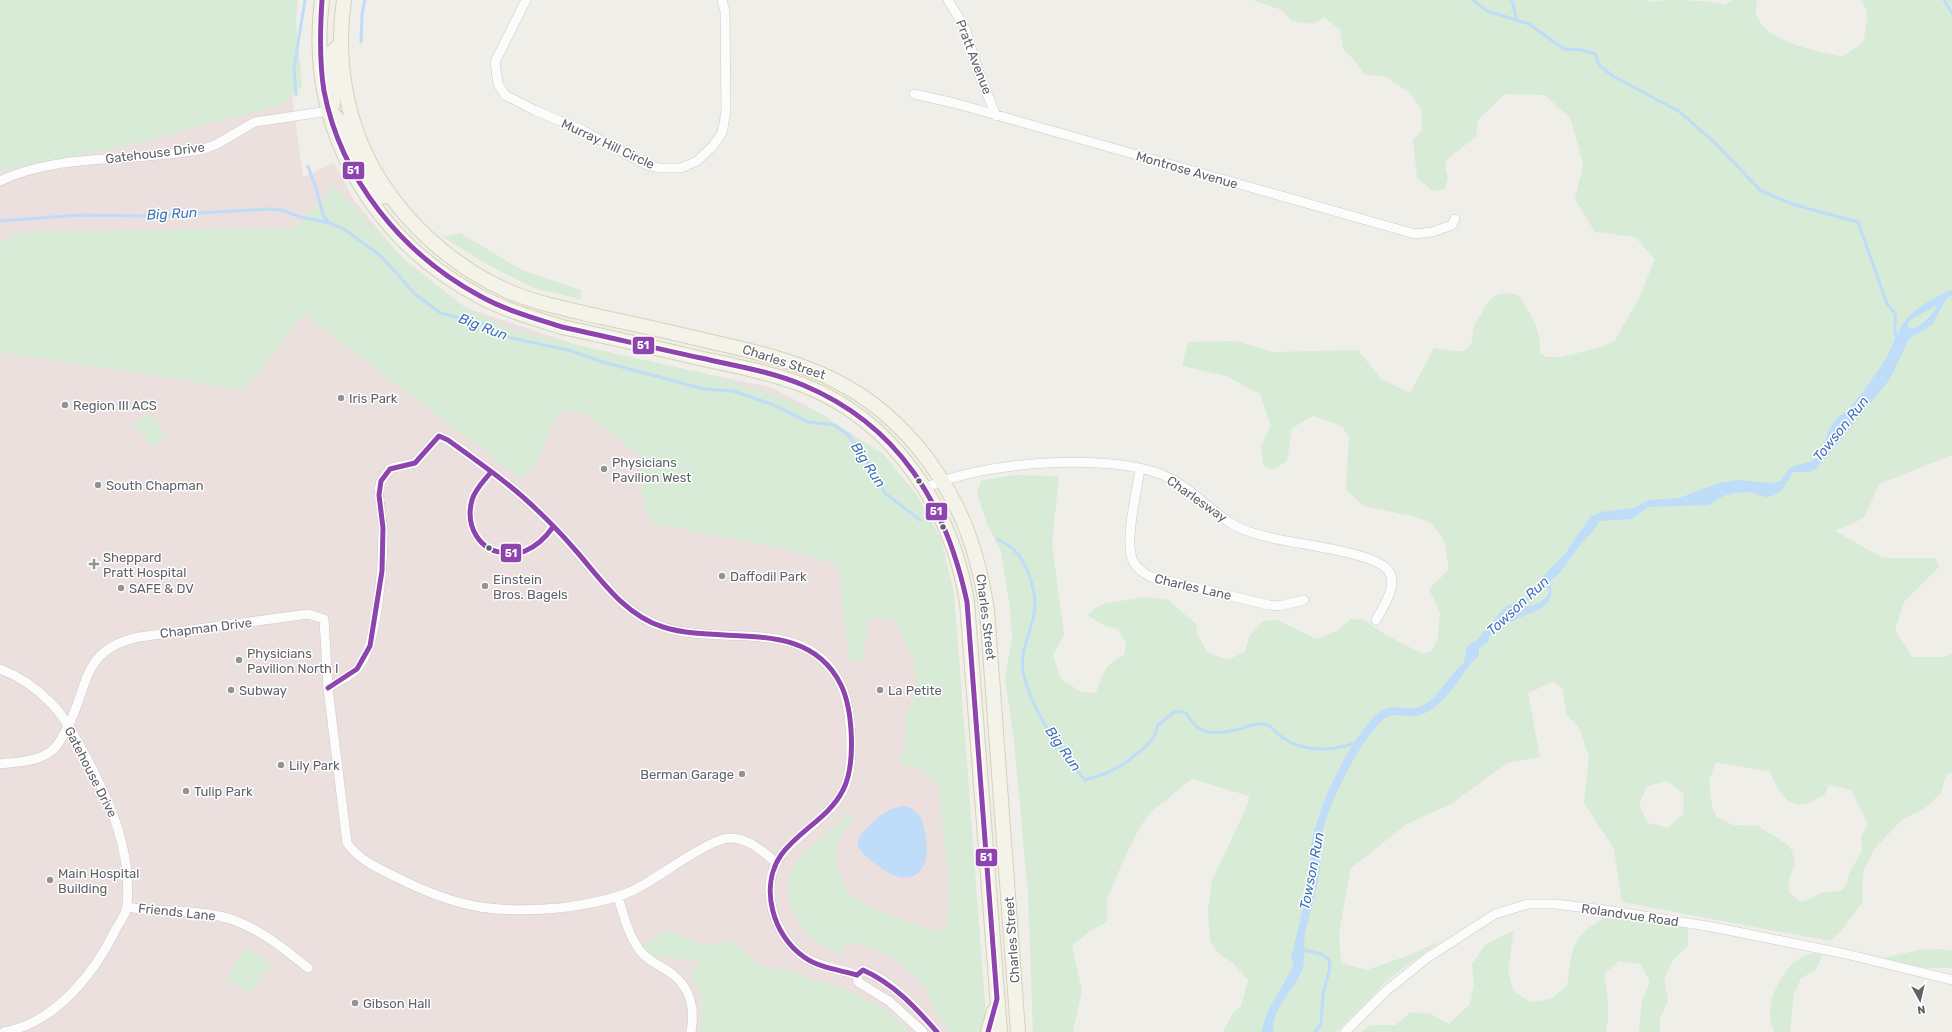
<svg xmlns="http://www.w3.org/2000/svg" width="1952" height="1032" viewBox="0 0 1952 1032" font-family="Rubik,sans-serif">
	<rect width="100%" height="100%" fill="#efeee9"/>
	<path fill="#ebe0dd" d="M292,96L303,177L334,163L354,200L399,255L466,308L589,349L773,388L821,414L884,455L916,494L941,539L954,594L987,1032H0V157L244,100Z"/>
	<path fill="#d7ebd6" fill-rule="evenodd" d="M0,0H298L296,21L302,86L284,104L106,151L0,171Z
		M1252,0H1644C1653,3 1656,1 1665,0C1684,0 1707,0 1725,5L1732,0H1757C1757,3 1755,9 1756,12C1762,43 1816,50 1842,57L1863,42C1866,28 1872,11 1860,0H1952V455L1879,484L1864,518L1835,531L1883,558H1936L1939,567L1904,602L1895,630L1912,657H1946L1952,653V772L1946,775L1941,793L1925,808L1902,820L1875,848L1863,872L1862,903L1842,930L1830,941L1622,902L1614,849L1584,803L1589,757L1580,729L1566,714L1563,689L1553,682L1528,693L1540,757L1507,763L1451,804L1407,824L1351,868L1339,932L1341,963L1367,970L1413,954L1442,940L1387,980L1371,998L1336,1032H1223L1233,1013L1241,1006L1248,980L1233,963L1219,954L1210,941L1208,910L1212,881L1248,804L1249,796L1192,779L1153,810L1141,825L1123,861L1107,899V922L1091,930L1072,946L1082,990L1073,1032H1033L1028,895L1014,740L1005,678L1012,640L1010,608L1001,552L987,523L977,494L981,481L1013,475L1059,476L1052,543L1064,635L1053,655L1061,679L1081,692L1096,693C1103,673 1105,664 1124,655L1126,643L1118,629L1105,626L1087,615L1102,604L1145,597L1168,600L1196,624L1197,633L1207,652L1227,660L1245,652L1249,637L1263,621L1277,620L1317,639L1336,631L1351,619L1364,620L1386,635L1423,654L1432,651L1438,638L1440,613L1429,589L1449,570L1444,540L1430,522L1412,516L1364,506L1346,490L1349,437L1342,426L1313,416L1292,428L1287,461L1271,470L1263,465L1261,446L1271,426L1260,394L1226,376L1182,366L1188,342L1235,341L1273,352L1358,350L1381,379L1410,393L1434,348C1444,349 1458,354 1467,349C1474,344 1472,333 1474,326C1475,323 1477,321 1479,318C1490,298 1493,290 1518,295C1530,311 1542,333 1540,353L1546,357H1562L1604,346L1615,340L1639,298L1655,259L1635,237L1595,232L1575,199L1583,165L1578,145L1570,118L1545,95L1505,94L1478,120L1476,137L1447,159L1445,167L1448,177L1445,189L1433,191L1417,178L1413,139L1422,131L1421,109L1410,93L1384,76L1365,75L1355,61L1343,49L1340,30L1324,17L1312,24L1292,21L1282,10ZM1716,762L1770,772C1776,786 1785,808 1805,804C1811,803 1819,797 1825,794L1829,785L1851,790L1868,824L1861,837L1862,852L1850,871L1846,886L1841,891L1820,893L1808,900L1801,902L1789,892V878L1795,864L1792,851L1788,845L1758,826L1733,825L1717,817L1712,807L1709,780ZM1667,781L1684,794L1683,814L1668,828L1648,823L1639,805L1647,786Z
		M334,187L411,266L466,308L515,331L702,373L778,396L821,414L884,455L916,494L941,539L954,594L985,1005L983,1026L980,1032H951L942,1021L932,1004L926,987L897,960L872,948L844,941L841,956C833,951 824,947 817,942C789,921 776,883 801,855C808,847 819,841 827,834C835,827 842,819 849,812L853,818L839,840L834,863L848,893L877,911L936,931L947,926L948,876L939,787L920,768L898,764L905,744L907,714L916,693L915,663L904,643L899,627L893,620L869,618L863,659L850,663L838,565L782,548L650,523L642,492L640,456L586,414L562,411L549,431L534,469L521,479L304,314L245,390L0,352V243L21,232L295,228Z
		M460,233L522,270L581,290L580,299L534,288L492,267L443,237Z
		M148,413L168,436L153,448L133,425Z
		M1604,918L1646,919L1688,928V946L1673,960L1664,979L1668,1000L1660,1019V1032H1639L1642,1001L1650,981L1640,964L1619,961L1604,974C1608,995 1610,1012 1606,1032H1361L1371,1025H1396L1411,1012L1431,1014L1449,1024L1470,1004L1474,984L1472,964L1485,945L1514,930L1508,970L1513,991L1531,1002L1551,999L1567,986C1573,949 1569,938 1604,918Z
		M668,930L704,946L731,940L760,965L791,972L848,990L882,1007L911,1032H700L702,1000L689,972L703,962L649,955L641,945Z
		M245,947L271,961L268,966L272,968L270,972L265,970L251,994L226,980Z
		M1940,949L1952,951V968H1919L1879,959L1919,950Z
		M1823,954L1816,970L1801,978L1794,994L1790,1032H1774C1772,1026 1770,1019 1770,1013C1770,993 1785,965 1804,956C1809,953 1818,954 1823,954Z"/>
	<path fill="#bfdcf8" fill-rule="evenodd" d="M1952,290V295L1946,299L1933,324L1909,339L1890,379L1818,467L1810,472H1793L1783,489L1773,496L1766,497L1750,492L1734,493L1723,496L1709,505L1648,507L1632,519L1599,521L1595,529L1579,546L1563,569L1550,582C1558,611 1528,612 1510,622C1506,624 1504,628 1500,630C1497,631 1495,630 1492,632L1487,643L1479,648V656L1471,663C1456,682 1442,711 1416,716C1405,718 1393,711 1384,719C1359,740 1324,812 1320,844C1319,854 1321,865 1319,875C1316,895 1309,914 1305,934C1303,945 1306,959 1302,970C1294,991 1271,1008 1273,1032H1261L1268,1011L1294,965L1291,958C1298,930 1304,903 1311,875C1313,864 1310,852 1312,841C1319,804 1350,738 1378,713C1391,701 1405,712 1419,707C1439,700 1447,676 1464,663L1467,646L1477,640L1506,606L1522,602L1537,586L1547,572L1565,554L1590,517L1601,512L1634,508L1649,500L1679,498L1719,483L1736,480L1770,483L1778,482L1782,480L1789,469L1793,466L1810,462L1818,457C1823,447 1829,426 1837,418C1840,415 1845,413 1849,409C1862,393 1874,377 1885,360C1895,344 1896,329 1910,315C1919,306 1941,294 1952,290ZM1935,306L1937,307C1931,317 1920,328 1909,329L1908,323C1915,315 1927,312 1935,306ZM1546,588L1549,589C1549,599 1537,606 1527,606V602Z
		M903,806C909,807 914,809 918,814C923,819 924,828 925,834C930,852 926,882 900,877C890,875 877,866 869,859C852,845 856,839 870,825C880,815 887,809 903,806Z"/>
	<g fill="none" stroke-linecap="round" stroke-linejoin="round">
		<path stroke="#bfdcf8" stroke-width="3" d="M1473,0L1487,11L1529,24L1564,49L1582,50L1595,54L1599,65L1613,76L1680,112L1715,143L1761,191L1795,205L1858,222L1887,304C1903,319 1890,322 1897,339
			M1510,0L1513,3L1516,20
			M1944,0L1952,13
			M361,42L362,14L365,0
			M296,95L294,68L305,0
			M308,166L317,191L323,215L329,223
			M0,221L80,215L144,216L270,209L282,210L297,216L329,223L344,229L381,256L416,295L441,313L483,324L493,332L511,338L568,350L603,362L704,389L733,391L774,405L808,422L834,425L847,434L861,451L886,494L920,520
			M997,539C1012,546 1020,554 1027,570C1033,584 1037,599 1034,614C1030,636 1018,654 1024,676C1032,712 1062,752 1085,780L1107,773L1124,764L1145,747L1154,737L1158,725L1175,711L1186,713C1190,719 1194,726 1200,729C1211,736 1232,731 1243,728C1249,726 1257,723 1264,724C1272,725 1276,733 1283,738C1306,753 1331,751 1356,743
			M1305,900L1312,861
			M1300,949L1322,954L1329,960L1330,968L1323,994L1321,1024L1315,1032"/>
		<path stroke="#cbcbc9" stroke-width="9" stroke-dasharray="9 4.5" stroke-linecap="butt" d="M379,489L383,528"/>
		<defs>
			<path id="street" d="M526,0L495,62L498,84L505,95L534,110L582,130L647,165L659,168H681L697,161L713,146L722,133L726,112L725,11L722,0
				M948,0L965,28L980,76L996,116
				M914,94L954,103L1415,234L1432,232L1452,225L1455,219
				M0,181C60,152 140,162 204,149L217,144L255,122L329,111
				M1140,469C1137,491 1124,542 1133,561C1137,569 1143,573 1151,577L1269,605L1279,606L1304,600
				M925,488C980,462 1111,451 1167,477C1189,487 1206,506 1226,520C1237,528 1251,533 1264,536C1291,544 1373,551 1388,570C1399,585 1383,607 1376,620
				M379,489L381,481L390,469L395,467L415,463L439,436L448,440C478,462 509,483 536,509C550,523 564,537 577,552C603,582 624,614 663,627C720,647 809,614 841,685C852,709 855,765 844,789C830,817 801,831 782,854C757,885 774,936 804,957C819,967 840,969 857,975
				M0,669C18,676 37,689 50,702C65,717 75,737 85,755C110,802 132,850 127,905C127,913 120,922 116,929C94,974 55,1023 4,1032
				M328,688C337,682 351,676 358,668C379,643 383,560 383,528
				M0,764C17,762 35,762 50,752C57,748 61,739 65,732C90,689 78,650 139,637L308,614L324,619L328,688L347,843C359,860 377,868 396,877C455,907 493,914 559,908C584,905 609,901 632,891C656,880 709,838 730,838C749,838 763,852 777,863
				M618,897C624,916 629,938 642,953C650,962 663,967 672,974C691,988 695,1010 691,1032
				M127,907C158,913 189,909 219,916C253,923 282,947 308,968
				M857,975L863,970C895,983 915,1007 937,1032
				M857,975L858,982L889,1001L923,1032
				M1345,1032L1386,991L1427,958L1495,914L1528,904H1555L1612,911L1713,927L1846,954L1952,980"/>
			<path id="primary" d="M322,0C306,125 369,237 479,296C505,310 533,318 562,327C609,337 656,348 703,359C737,366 771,373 803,385C893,420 952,508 967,602L1000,1032
				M344,0C335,58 346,122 375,172C406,225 455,268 510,292C539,304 571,310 601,317C638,325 675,333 712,342C803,362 870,382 928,460C963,508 978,552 987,610L1018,1032
				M333,104L332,52L339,46
				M331,113C355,129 356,183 383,197
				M988,1032L994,1011"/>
		</defs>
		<use href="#street" stroke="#cbcbca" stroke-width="10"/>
		<use href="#primary" stroke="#d7d1b7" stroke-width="16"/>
		<use href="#street" stroke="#fdfcfc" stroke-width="9"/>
		<use href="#primary" stroke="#f4f3e9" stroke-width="14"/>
		<defs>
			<path id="bus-1" d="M322,0C320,30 319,60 324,91C341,179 402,254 480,296C505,310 534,318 562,327C608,337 654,348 701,358C735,366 770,371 803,385C899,425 946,504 967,602L997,999L988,1032
				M491,472C484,481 475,489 472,500C465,526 479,552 507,553C514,553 519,554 525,551C537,546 546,537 553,527
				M328,688L357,669L370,646L382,571L383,528L379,495L381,481L390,469L415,463L439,436L448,440C478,462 509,483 536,509C550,522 564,537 577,552C602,581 625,615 663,627C723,646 807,616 841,685C853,710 856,765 843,790C829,818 799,830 781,855C759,887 773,936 804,957C819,968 840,970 857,975
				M857,975L863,970C894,984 915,1007 937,1032"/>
		</defs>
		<use href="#bus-1" stroke="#fff" stroke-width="8"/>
		<use href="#bus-1" stroke="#8e44ad" stroke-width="5"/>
	</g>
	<g fill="#919395" stroke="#fff" stroke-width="1.5">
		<circle cx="341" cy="398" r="4"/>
		<circle cx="65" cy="405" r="4"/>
		<circle cx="604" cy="469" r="4"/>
		<circle cx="98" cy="485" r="4"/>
		<path d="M92 558h4v4h4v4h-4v4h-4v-4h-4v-4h4z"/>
		<circle cx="722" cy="576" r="4"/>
		<circle cx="485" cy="586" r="4"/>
		<circle cx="121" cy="588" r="4"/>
		<circle cx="239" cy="660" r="4"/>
		<circle cx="231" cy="690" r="4"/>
		<circle cx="880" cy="690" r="4"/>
		<circle cx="281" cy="765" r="4"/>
		<circle cx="742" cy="774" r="4"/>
		<circle cx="186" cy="791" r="4"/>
		<circle cx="50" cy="880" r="4"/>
		<circle cx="355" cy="1003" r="4"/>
	</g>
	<g fill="#5f6268" stroke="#fff" stroke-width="1.5">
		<circle cx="919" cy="481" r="3.5"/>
		<circle cx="943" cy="527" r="3.5"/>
		<circle cx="489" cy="548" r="3.5"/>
	</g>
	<g text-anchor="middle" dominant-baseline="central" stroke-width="3" stroke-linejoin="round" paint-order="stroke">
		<g font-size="13" fill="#5f6268" stroke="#fff">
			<text transform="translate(974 57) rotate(69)">Pratt Avenue</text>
			<text transform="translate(608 144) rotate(25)">Murray Hill Circle</text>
			<text transform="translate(155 153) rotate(-7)">Gatehouse Drive</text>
			<text transform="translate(1187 170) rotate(16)">Montrose Avenue</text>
			<text transform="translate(784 362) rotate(18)">Charles Street</text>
			<text transform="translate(1197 499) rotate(35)">Charlesway</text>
			<text transform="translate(1193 587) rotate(13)">Charles Lane</text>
			<text transform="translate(986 617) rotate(83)">Charles Street</text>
			<text transform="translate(206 628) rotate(-7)">Chapman Drive</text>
			<text transform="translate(91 772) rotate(63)">Gatehouse Drive</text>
			<text transform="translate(177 912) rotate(6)">Friends Lane</text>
			<text transform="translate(1630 915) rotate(8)">Rolandvue Road</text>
			<text transform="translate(1012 940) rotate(-94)">Charles Street</text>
		</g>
		<g font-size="13" fill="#5f6268" stroke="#fff" text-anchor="start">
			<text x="349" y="398">Iris Park</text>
			<text x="73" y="405">Region III ACS</text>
			<text x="612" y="462">Physicians<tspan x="612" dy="15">Pavilion West</tspan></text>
			<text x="106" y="485">South Chapman</text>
			<text x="103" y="557">Sheppard<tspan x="103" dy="15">Pratt Hospital</tspan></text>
			<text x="730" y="576">Daffodil Park</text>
			<text x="493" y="579">Einstein<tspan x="493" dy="15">Bros. Bagels</tspan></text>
			<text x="129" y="588">SAFE &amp; DV</text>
			<text x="247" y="653">Physicians<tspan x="247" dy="15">Pavilion North I</tspan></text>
			<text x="239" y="690">Subway</text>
			<text x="888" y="690">La Petite</text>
			<text x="289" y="765">Lily Park</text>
			<text x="734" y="774" text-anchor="end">Berman Garage</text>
			<text x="194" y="791">Tulip Park</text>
			<text x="58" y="873">Main Hospital<tspan x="58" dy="15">Building</tspan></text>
			<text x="363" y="1003">Gibson Hall</text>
		</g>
		<g font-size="14" font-style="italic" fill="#4072b7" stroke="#fff">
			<text transform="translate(172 214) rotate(-3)">Big Run</text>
			<text transform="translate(483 327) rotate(21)">Big Run</text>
			<text transform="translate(1841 429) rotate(-51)">Towson Run</text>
			<text transform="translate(868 465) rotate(57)">Big Run</text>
			<text transform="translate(1518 606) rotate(-43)">Towson Run</text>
			<text transform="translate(1063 749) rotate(55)">Big Run</text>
			<text transform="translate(1312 871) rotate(-79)">Towson Run</text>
		</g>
	</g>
	<g stroke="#fff" stroke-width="1.5">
		<rect x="342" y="161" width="23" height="19" rx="4" fill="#8e44ad"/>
		<rect x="632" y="336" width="23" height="19" rx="4" fill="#8e44ad"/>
		<rect x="925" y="502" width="23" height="19" rx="4" fill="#8e44ad"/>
		<rect x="500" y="543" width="22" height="20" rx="4" fill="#8e44ad"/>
		<rect x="975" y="848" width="23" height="19" rx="4" fill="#8e44ad"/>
	</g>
	<g font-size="11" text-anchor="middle" font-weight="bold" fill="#fff">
		<text x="353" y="174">51</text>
		<text x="643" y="349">51</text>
		<text x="936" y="515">51</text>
		<text x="511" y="557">51</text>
		<text x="986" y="861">51</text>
	</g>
	<g transform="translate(1920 1000) rotate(172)" stroke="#ffffff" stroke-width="3" paint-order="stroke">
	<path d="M0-3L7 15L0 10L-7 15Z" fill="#5f6268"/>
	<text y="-6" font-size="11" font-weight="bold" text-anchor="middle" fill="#5f6268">N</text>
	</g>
</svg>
